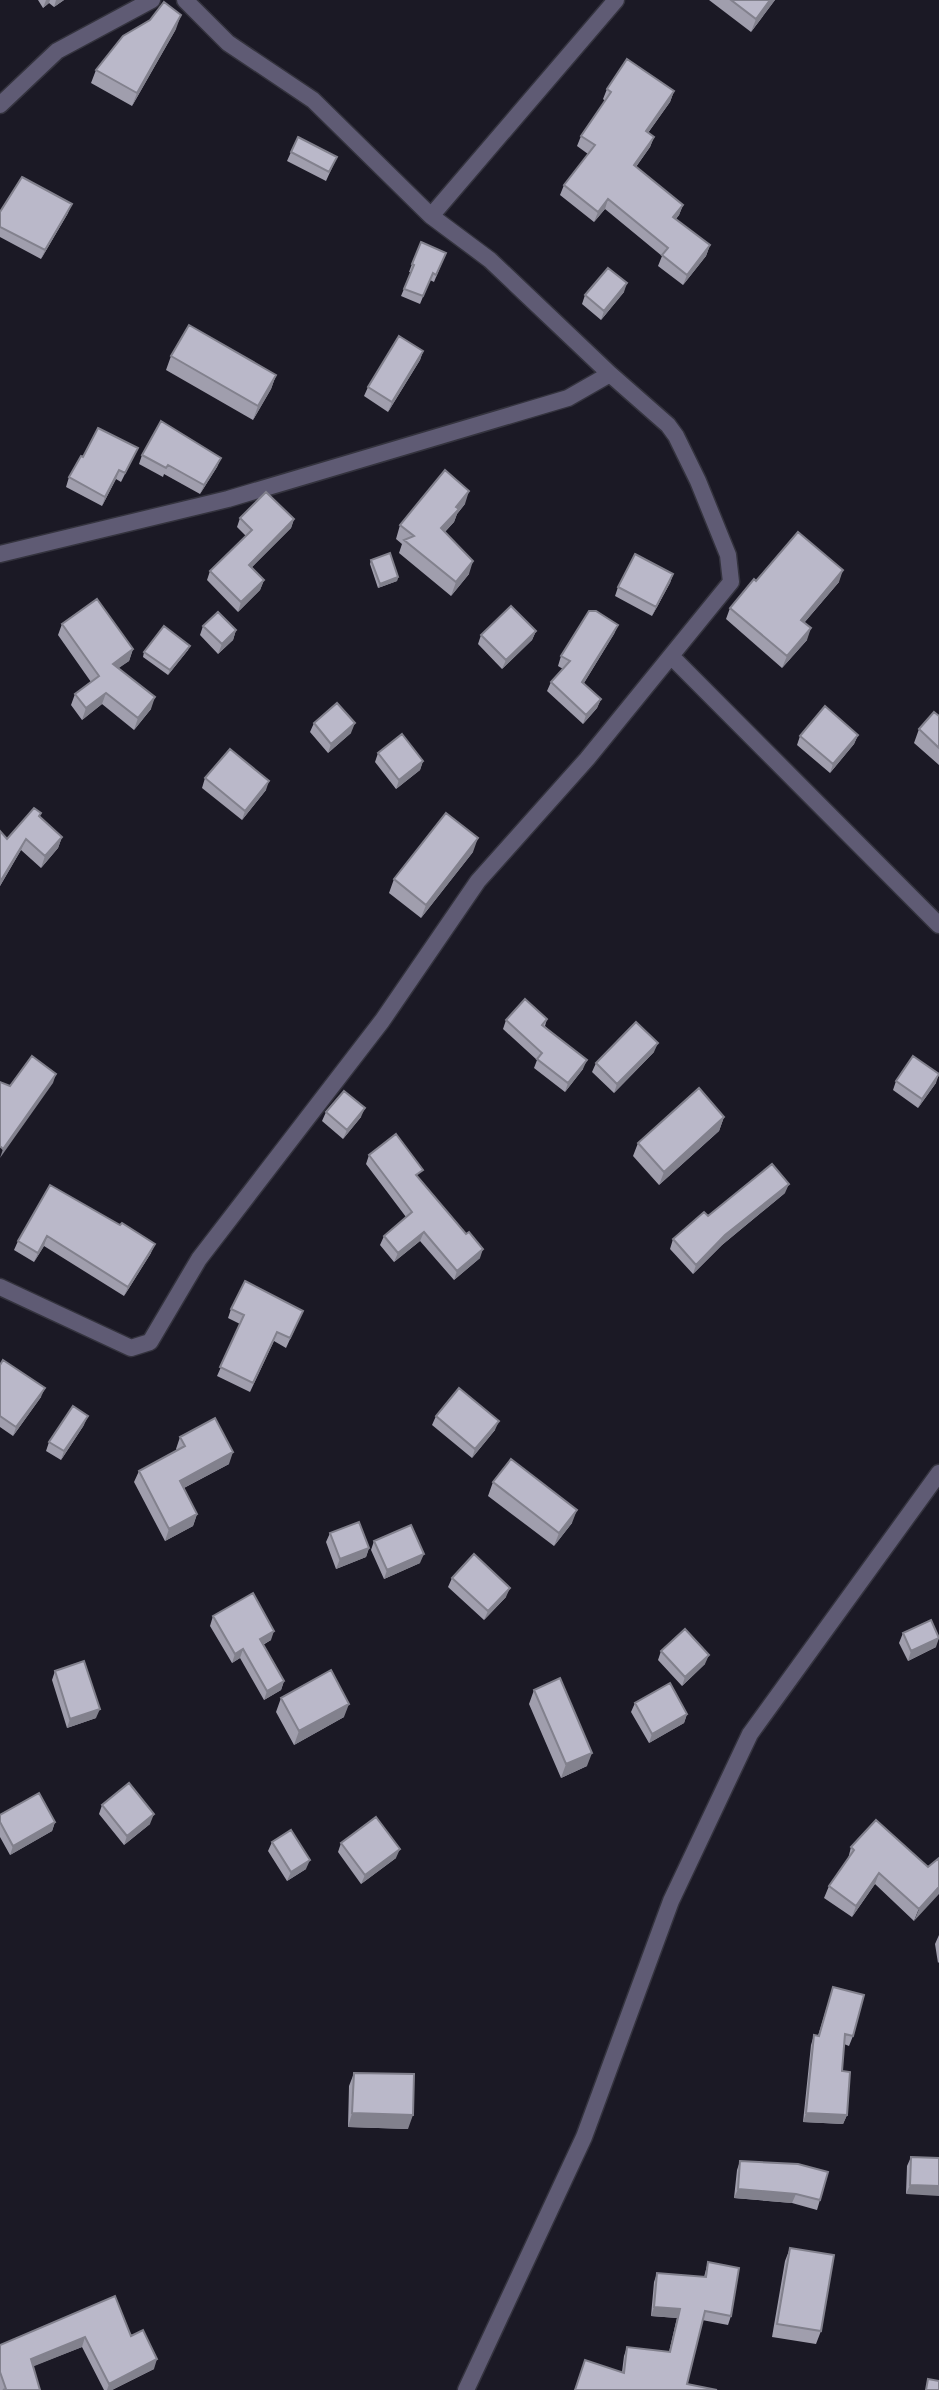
<svg xmlns="http://www.w3.org/2000/svg" width="939" height="2390" viewBox="0 0 939 2390" font-family="'Exo 2',sans-serif">
	<rect width="100%" height="100%" fill="#1b1925"/>
	<g fill="none" stroke-linecap="round" stroke-linejoin="round">
		<defs>
			<path id="street" d="M185,0L228,43L313,100L431,216L490,260L610,374
				M0,105L57,51L152,0
				M431,216L616,0
				M0,554L228,499L568,398L610,374L668,425L676,436L698,481L728,555L731,582L587,759L478,881L382,1021L199,1259L150,1342L131,1348L0,1287
				M671,656L939,925
				M466,2390L584,2137L671,1901L750,1734L939,1473"/>
		</defs>
		<use href="#street" stroke="#34333e" stroke-width="19"/>
		<use href="#street" stroke="#5f5b74" stroke-width="16"/>
	</g>
	<path fill="#a09ead" d="M38,0H64L54,7L49,3L43,8Z
		M709,0H775L751,32Z
		M176,29L132,106L91,83L96,70Z
		M607,89L674,91L670,102L648,133L654,137L650,147L636,167L683,205L679,215L676,219L710,245L706,256L683,285L658,266L662,256L605,209L594,222L560,195L564,185L588,154L577,146L581,136L605,101L603,99Z
		M291,152L337,157L326,181L287,161Z
		M0,212L68,213L41,259L0,237Z
		M446,253L434,282L430,280L420,304L401,296L411,272H409L412,264Z
		M624,292L601,320L582,304L585,295Z
		M423,351L420,360L388,412L364,396L368,387Z
		M171,356L276,375L271,389L253,420L166,370Z
		M138,448L121,482L116,479L102,506L66,487L69,477L83,457Z
		M142,455L221,458L217,467L200,494L164,474L163,477L139,464Z
		M465,504L457,514L454,522L445,532L469,574L451,596L399,553L402,544L396,539L400,525Z
		M240,518L294,519L291,528L251,568L264,580L260,590L238,612L207,580L210,571L246,536L237,527Z
		M371,560L398,577L397,581L378,588L370,564Z
		M673,574L670,583L652,616L615,596L618,587Z
		M756,581L839,582L804,623L807,640L782,668L726,619L730,608Z
		M62,624L133,649L129,661L118,668L151,709L134,730L102,704L82,720L71,705L75,694L91,682L58,635Z
		M618,625L614,634L584,683L601,699L597,708L583,724L547,691L551,682L563,669L558,666L561,656Z
		M203,626L236,630L233,640L218,654L200,635Z
		M536,631L532,640L502,669L478,644L481,635Z
		M188,650L168,675L143,657L144,652Z
		M939,716V765L914,743L919,729Z
		M314,723L351,733L328,753L310,732Z
		M858,735L854,744L830,773L797,745L800,736Z
		M378,753L423,761L420,770L396,789L375,762Z
		M205,778L266,790L242,820L202,788Z
		M39,817L62,837L58,848L41,868L21,850L0,886V831L7,839Z
		M473,852L421,918L389,893L394,879Z
		M547,1019L545,1026L583,1069L565,1092L534,1068L537,1060L503,1029L506,1020Z
		M654,1052L614,1093L592,1072L596,1063Z
		M896,1081L936,1083L918,1108L893,1090Z
		M326,1112L361,1117L343,1139L322,1121Z
		M724,1117L719,1131L659,1185L633,1156L638,1143Z
		M369,1155L419,1179L480,1258L454,1280L420,1241L394,1262L380,1245L384,1236L406,1217L366,1164Z
		M50,1185L151,1253L124,1296L44,1246L34,1262L14,1250L18,1241Z
		M785,1193L722,1245L693,1274L670,1249L673,1239L708,1216Z
		M231,1309L303,1311L286,1348L274,1341L250,1392L217,1376L240,1324L228,1318Z
		M0,1365L41,1397L13,1436L0,1427Z
		M436,1416L495,1430L472,1458L432,1425Z
		M84,1425L61,1460L46,1451L49,1442Z
		M180,1437L229,1464L184,1488L197,1514L193,1526L165,1541L134,1482L139,1471L177,1451L176,1449Z
		M493,1482L572,1523L554,1546L488,1496Z
		M330,1533L369,1548L366,1557L336,1569L326,1542Z
		M374,1541L420,1563L384,1579L371,1550Z
		M452,1578L506,1597L484,1620L448,1587Z
		M213,1616L271,1640L263,1645L284,1681L281,1690L264,1700L240,1658L232,1663L210,1626Z
		M903,1633L936,1647L908,1661L899,1643Z
		M661,1651L705,1664L682,1686L658,1660Z
		M55,1671L96,1718L67,1728L52,1680Z
		M534,1690L587,1766L561,1778L529,1704Z
		M281,1698L344,1717L294,1745L276,1712Z
		M635,1703L687,1714L684,1723L649,1743L631,1712Z
		M102,1805L150,1824L124,1845L99,1814Z
		M0,1815L55,1822L52,1831L10,1855L0,1837Z
		M272,1842L306,1869L287,1881L268,1851Z
		M341,1843L396,1858L361,1884L338,1852Z
		M851,1847L928,1867L939,1858L914,1921L875,1884L852,1917L824,1898L829,1886L848,1859Z
		M939,1935V1962L938,1963L935,1944Z
		M833,1987L853,2036L849,2046L844,2044L842,2071L847,2115L843,2124L803,2122L811,2045L814,2035L818,2036Z
		M354,2073L408,2129L348,2127L349,2086Z
		M911,2157L939,2158L906,2194L907,2166Z
		M740,2161L820,2200L817,2210L792,2203L734,2198L737,2170Z
		M790,2248L821,2331L816,2344L772,2337L785,2261Z
		M708,2262L731,2316L728,2325L702,2320L687,2384L622,2372L624,2356L627,2347L669,2352L677,2318L651,2316L654,2282L657,2273L704,2277Z
		M115,2296L131,2336L154,2369L112,2390H104L82,2347L33,2366L40,2390H0V2345Z"/>
	<path fill="#82818d" d="M46,0H50L49,3L43,8Z
		M56,0H64L54,7Z
		M770,0H775L751,32L756,19Z
		M181,15L176,29L132,106L137,93Z
		M674,91L670,102L642,141L646,131Z
		M654,137L650,147L630,175L634,165Z
		M608,199L605,209L594,222L598,212Z
		M72,204L68,213L41,259L45,250Z
		M683,205L679,215L669,227L673,217Z
		M710,245L706,256L683,285L687,275Z
		M627,283L624,292L601,320L604,311Z
		M423,351L420,360L388,412L392,402Z
		M276,375L271,389L253,420L258,406Z
		M221,458L217,467L200,494L204,485Z
		M119,470L116,479L102,506L105,497Z
		M469,491L465,504L457,514L454,522L436,541L441,528Z
		M294,519L291,528L245,574L249,565Z
		M473,561L469,574L451,596L456,582Z
		M843,570L839,582L797,631L801,620Z
		M673,574L670,583L652,616L656,607Z
		M398,577L397,581L378,588L380,584Z
		M264,580L260,590L238,612L241,602Z
		M618,625L614,634L579,691L582,682Z
		M811,628L807,640L782,668L787,656Z
		M236,630L233,640L218,654L222,644Z
		M536,631L532,640L502,669L506,660Z
		M190,646L188,650L168,675L170,670Z
		M133,649L129,661L109,675L113,664Z
		M106,693L102,704L82,720L86,708Z
		M155,697L151,709L134,730L138,718Z
		M601,699L597,708L583,724L586,715Z
		M355,723L351,733L328,753L331,744Z
		M858,735L854,744L830,773L833,764Z
		M423,761L420,770L396,789L399,780Z
		M269,781L266,790L242,820L245,811Z
		M62,837L58,848L41,868L45,856Z
		M478,838L473,852L421,918L426,905Z
		M26,839L21,850L0,886V882Z
		M658,1043L654,1052L614,1093L617,1084Z
		M587,1060L583,1069L565,1092L568,1083Z
		M56,1074L53,1083L0,1158L3,1149Z
		M939,1074L936,1083L918,1108L922,1099Z
		M365,1108L361,1117L343,1139L347,1130Z
		M724,1117L719,1131L659,1185L664,1172Z
		M789,1184L785,1193L722,1245L693,1274L696,1265L725,1235Z
		M424,1232L420,1241L394,1262L398,1253Z
		M47,1236L44,1246L34,1262L38,1253Z
		M155,1244L151,1253L124,1296L128,1287Z
		M483,1249L480,1258L454,1280L457,1271Z
		M45,1388L41,1397L13,1436L16,1427Z
		M88,1416L84,1425L61,1460L64,1451Z
		M499,1421L495,1430L472,1458L475,1449Z
		M233,1452L229,1464L176,1492L180,1481Z
		M577,1510L572,1523L554,1546L559,1533Z
		M197,1514L193,1526L165,1541L169,1529Z
		M369,1548L366,1557L336,1569L340,1559Z
		M424,1554L420,1563L384,1579L387,1570Z
		M510,1588L506,1597L484,1620L488,1611Z
		M274,1631L271,1640L256,1648L260,1639Z
		M939,1638L936,1647L908,1661L911,1651Z
		M243,1649L240,1658L232,1663L235,1654Z
		M709,1655L705,1664L682,1686L685,1677Z
		M284,1681L281,1690L264,1700L267,1691Z
		M349,1704L344,1717L294,1745L299,1731Z
		M100,1709L96,1718L67,1728L70,1719Z
		M687,1714L684,1723L649,1743L652,1734Z
		M592,1753L587,1766L561,1778L566,1764Z
		M154,1814L150,1824L124,1845L127,1836Z
		M55,1822L52,1831L10,1855L13,1846Z
		M400,1849L396,1858L361,1884L365,1875Z
		M310,1860L306,1869L287,1881L291,1872Z
		M879,1873L875,1884L852,1917L856,1906Z
		M939,1887V1894L914,1921L919,1909Z
		M352,2113L413,2115L408,2129L348,2127Z
		M806,2113L847,2115L843,2124L803,2122Z
		M910,2185L939,2186V2196L906,2194Z
		M738,2189L796,2194L792,2203L734,2198Z
		M654,2307L680,2309L677,2318L651,2316Z
		M85,2337L82,2347L27,2369L31,2359Z
		M157,2359L154,2369L112,2390H107L109,2384Z"/>
	<path fill="#bab8c9" stroke="#82818d" stroke-width="2" d="M731,0H770L756,19Z
		M164,2L181,15L137,93L96,70L123,36L150,20Z
		M627,59L674,91L646,131L654,137L634,165L683,205L673,217L710,245L687,275L662,255L668,248L608,199L598,212L564,185L595,145L581,136L611,92L607,89Z
		M298,137L337,157L329,172L291,152Z
		M22,177L72,204L45,250L0,227V212Z
		M421,242L446,253L436,275L433,273L423,296L404,289L414,265L412,264Z
		M608,268L627,283L604,311L585,295Z
		M189,325L276,375L258,406L171,356Z
		M399,336L423,351L392,402L368,387Z
		M161,421L221,458L204,485L168,465L166,468L142,455Z
		M98,428L138,448L125,473L119,470L105,497L69,477L81,456L83,457Z
		M445,470L469,491L456,507L459,509L441,528L473,561L456,582L404,540L414,536L400,525Z
		M266,492L294,519L249,565L264,580L241,602L210,571L252,530L240,518Z
		M798,532L843,570L801,620L811,628L787,656L730,608L754,579L756,581Z
		M390,553L398,577L380,584L371,560Z
		M635,554L673,574L656,607L618,587Z
		M97,599L133,649L113,664L155,697L138,718L106,693L86,708L75,694L99,676L62,624Z
		M511,606L536,631L506,660L481,635Z
		M589,611H596L618,625L582,682L601,699L586,715L551,682L570,661L561,656Z
		M218,612L236,630L222,644L203,626Z
		M164,626L190,646L170,670L144,652Z
		M337,703L355,723L331,744L314,723Z
		M825,706L858,735L833,764L800,736Z
		M934,712L939,716V748L919,729Z
		M402,734L423,761L399,780L378,753Z
		M230,749L269,781L245,811L205,778Z
		M34,808L41,813L39,816L62,837L45,856L26,839L0,882V831L7,839Z
		M446,813L478,838L426,905L394,879Z
		M525,999L547,1019L542,1025L587,1060L568,1083L537,1059L542,1053L506,1020Z
		M636,1022L658,1043L617,1084L596,1063Z
		M32,1056L56,1074L3,1149L0,1146V1082L10,1086Z
		M913,1056L939,1074L922,1099L896,1081Z
		M699,1088L724,1117L664,1172L638,1143Z
		M344,1091L365,1108L347,1130L326,1112Z
		M396,1134L423,1170L416,1175L466,1234L469,1232L483,1249L457,1271L424,1232L398,1253L384,1236L412,1212L369,1155Z
		M772,1164L789,1184L725,1235L696,1265L673,1239L704,1212L708,1216Z
		M50,1185L120,1225L122,1223L155,1244L128,1287L47,1236L38,1253L18,1241Z
		M245,1281L303,1311L290,1338L277,1332L253,1383L220,1367L244,1315L231,1309Z
		M3,1360L45,1388L16,1427L0,1416V1365Z
		M459,1388L499,1421L475,1449L436,1416Z
		M73,1406L88,1416L64,1451L49,1442Z
		M215,1418L233,1452L180,1481L197,1514L169,1529L139,1471L185,1446L180,1437Z
		M511,1459L577,1510L559,1533L493,1482Z
		M359,1522L369,1548L340,1559L330,1533Z
		M411,1525L424,1554L387,1570L374,1541Z
		M474,1554L510,1588L488,1611L452,1578Z
		M253,1593L274,1631L260,1639L284,1681L267,1691L243,1649L235,1654L213,1616Z
		M931,1620L939,1638L911,1651L903,1633Z
		M685,1629L709,1655L685,1677L661,1651Z
		M84,1661L100,1709L70,1719L55,1671Z
		M331,1670L349,1704L299,1731L281,1698Z
		M560,1678L592,1753L566,1764L534,1690Z
		M670,1683L687,1714L652,1734L635,1703Z
		M129,1783L154,1814L127,1836L102,1805Z
		M39,1793L55,1822L13,1846L0,1822V1815Z
		M376,1817L400,1849L365,1875L341,1843Z
		M876,1820L928,1867L939,1858V1887L919,1909L879,1873L856,1906L829,1886L854,1850L851,1847Z
		M291,1830L310,1860L291,1872L272,1842Z
		M833,1987L864,1995L853,2036L845,2034L842,2071L850,2072L847,2115L806,2113L814,2035L819,2036Z
		M354,2073L414,2074L413,2115L352,2113Z
		M911,2157L939,2158V2186L910,2185Z
		M740,2161L798,2164L828,2172L820,2200L796,2194L738,2189Z
		M790,2248L834,2255L821,2331L777,2324Z
		M708,2262L739,2268L731,2316L705,2311L687,2384L717,2390H575L585,2360L624,2373L627,2347L670,2352L680,2309L654,2307L657,2273L706,2277Z
		M115,2296L131,2336L143,2330L157,2359L109,2384L85,2337L31,2359L40,2390H3L6,2389L0,2372V2345Z
		M928,2379L939,2381V2390H926Z"/>
</svg>
